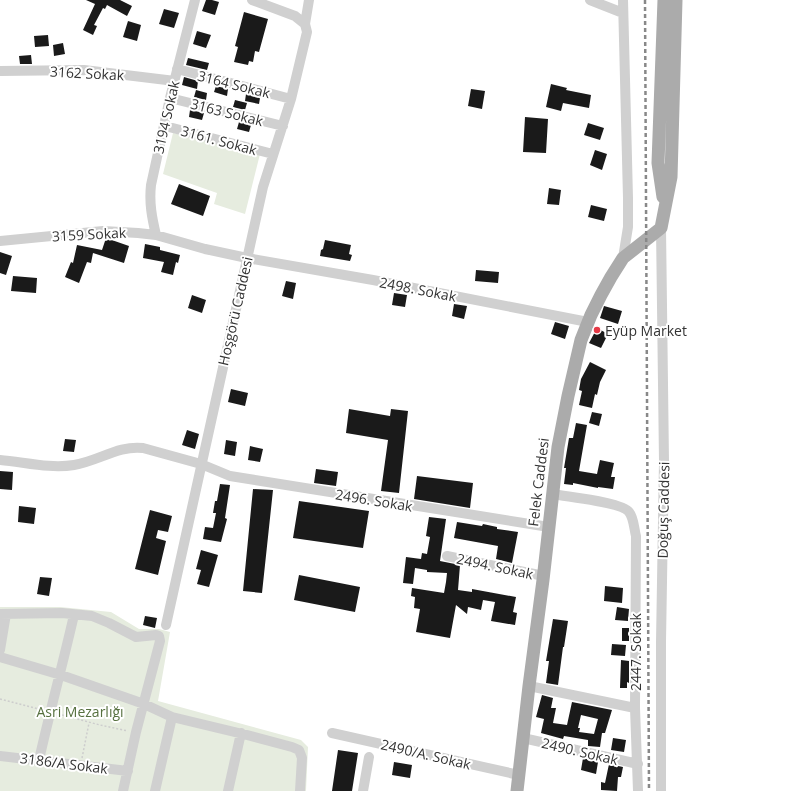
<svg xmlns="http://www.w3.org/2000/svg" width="806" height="791" viewBox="0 0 806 791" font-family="'Open Sans',sans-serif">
	<rect width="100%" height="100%" fill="#fff"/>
	<path fill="#e6ecdf" d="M173,133L260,154L245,214L214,204L217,193L163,174Z
		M0,607H60L111,612L139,629H159L170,632L158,701L301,740L308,747L306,791H0Z"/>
	<path fill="#1a1a1a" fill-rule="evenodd" d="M86,0H120L132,6L127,16L107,5L105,9L103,8L94,25L97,26L93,35L83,30L95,4Z
		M206,0H212L219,2L215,15L202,11Z
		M164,9L179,13L174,28L159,24Z
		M244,12L268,19L259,52L255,51L253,62L249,61L248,65L234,62L238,47L235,46Z
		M128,21L141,25L137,41L123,37Z
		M197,31L211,35L206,48L193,44Z
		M48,35L49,46L35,47L34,36Z
		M63,43L65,54L54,56L53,45Z
		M31,55L32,64H20L19,56Z
		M188,58L209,63L207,70L186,65Z
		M184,77L198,81L197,89L182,85Z
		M551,84L567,88L566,90L591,95L589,108L563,103L561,111L546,107Z
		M216,86L228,89L227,96L214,92Z
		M471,89L485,91L482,109L468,106Z
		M196,90L207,93L206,100L194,97Z
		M246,94L260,98L259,104L245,101Z
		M235,100L247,103L245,110L233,107Z
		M190,110L204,113L202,120L189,117Z
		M525,117L548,119L546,153L523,152Z
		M239,122L251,125L249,132L237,129Z
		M588,123L604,128L600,140L584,135Z
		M595,150L607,154L602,170L590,165Z
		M179,184L210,196L203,216L171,204Z
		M549,188L561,190L559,205L547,204Z
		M591,205L607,209L604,221L588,217Z
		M106,238L129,246L124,263L93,253L91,263L87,262L79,283L65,277L71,262L73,263L77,245L102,250Z
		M325,240L351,245L349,254L352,255L350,261L320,256L321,250L323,249Z
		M145,244L160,247V250L180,255L178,263L176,262L173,275L161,272L164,262L143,258Z
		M0,252L12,256L6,275L0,273Z
		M476,270L499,272L498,283L475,281Z
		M13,276L37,278L36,293L11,291Z
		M286,281L296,283L293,299L282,296Z
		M394,293L407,295L405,307L392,305Z
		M192,295L206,300L202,313L188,308Z
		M454,304L467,306L464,319L452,316Z
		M604,306L622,311L618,324L600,318Z
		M555,322L569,326L565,339L551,334Z
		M597,328L608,334L601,348L589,343Z
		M590,362L606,370L600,382L597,395L595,394L592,408L579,405L582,391L579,390L581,379Z
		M231,389L248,393L245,406L228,402Z
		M349,409L390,416L391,409L408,411L399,493L381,491L388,440L346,433Z
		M592,412L602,414L599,426L589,423Z
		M576,423L587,425L579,471L597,474L600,460L614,463L611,477H615L613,489L598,487V488L573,483V485L564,484L566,468H564L569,438H573Z
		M187,430L199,434L195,449L182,445Z
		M65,439L76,440L74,452L63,451Z
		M226,440L237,442L235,456L224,454Z
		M250,446L263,449L260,462L248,460Z
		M316,469L338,472L336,486L314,483Z
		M0,471L13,472L12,490L0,489Z
		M417,476L473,483L470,508L414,499Z
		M220,484L230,485L225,518L227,519L221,542L203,539L205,527L213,528L216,513H213L215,501H217Z
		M253,489L273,490L262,593L243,591Z
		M299,501L369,511L363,548L293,538Z
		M19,506L36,508L34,524L18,522Z
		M150,510L172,516L168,532L158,530L156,538L166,541L158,575L135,569Z
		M429,517L446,519L440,561L460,565L458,590L472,592V589L516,597L513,612L517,613L515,625L491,621L495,602L483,600L481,610L468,607L467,614L456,605L450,638L416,632L420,609L414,608L415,597L411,596L412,588L444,593L446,582L447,573L427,572V570L415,568L413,584L403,583L406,557L421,559L422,553L427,554L430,537L426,536Z
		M457,522L482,526L483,524L497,527V529L518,532L512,563L496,559L498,546L454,538Z
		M201,550L218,555L209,587L197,584L201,570L196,569Z
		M299,575L360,587L355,612L294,600Z
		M40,577L52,578L49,596L37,594Z
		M605,586L623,588L622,603L604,601Z
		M617,607L629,609L628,621L615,620Z
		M145,616L157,618L155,628L143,625Z
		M553,619L568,621L564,647H563L558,685L546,683L549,661H546Z
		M622,628H629V641H622Z
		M612,644L626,645L625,656L611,655Z
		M621,660L629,661V683L627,682V688H620Z
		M542,695L553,698L551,708H556L553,723L567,725L572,702L612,710L605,733H602L600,747L588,746V740L564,736L563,739L541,733L544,719L536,717ZM581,715L598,719L594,734L579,732L580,728H578Z
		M613,738L626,740L624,752L611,750Z
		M338,750L358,753L352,791H332Z
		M583,758L598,762L596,774L581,770Z
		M394,762L412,765L410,778L392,775Z
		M609,764L623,767L621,777H618L617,791L601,790V782L605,783Z"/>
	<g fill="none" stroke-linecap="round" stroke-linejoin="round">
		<path stroke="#cdcdcd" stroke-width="1.5" stroke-dasharray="2 2" stroke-linecap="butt" d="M0,699L43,710
			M58,714L100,725L128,731
			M82,758L89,723"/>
		<path stroke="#d0d0d0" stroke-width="10" d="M252,0L295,16L305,24
			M590,0L623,13
			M623,0L628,198V227L623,258
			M177,69L291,99
			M0,71L84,70L175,81
			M170,98L283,126
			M165,126L273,154
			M661,228L664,461L661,642V791
			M156,235C152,218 149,203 151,185L170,98L195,0
			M0,241L103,231L138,233L156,235L205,249L247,258L373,280L588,322
			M0,460C24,462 50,469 74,465C98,461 119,445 143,448L201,464L230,476L549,527
			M553,494C568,497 622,502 629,512C634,518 634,529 636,536L635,708L638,791
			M447,556L544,576
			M0,614L62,613L92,616L109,623L136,637L156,635L159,636L160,641L136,732L123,791
			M166,625L263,187L291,99L307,32L305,24L309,0
			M0,650L6,614
			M0,657L61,675L144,704L172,717L247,735L292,747L299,750L302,758L300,791
			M529,686L635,708
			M332,733L519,775
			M523,738L638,764
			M0,756L128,771
			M39,760C50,711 63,663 74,615
			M155,791L172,717
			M228,791L241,733
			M363,791L369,757"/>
		<path stroke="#ababab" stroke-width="13" d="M663,197L658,163L664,0
			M517,791L529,686L543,580L558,447L568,396L581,340L591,315L601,295L611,277L623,258L661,228L671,177L676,0"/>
		<path stroke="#888" stroke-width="2.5" stroke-dasharray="4 3" stroke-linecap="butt" d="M645,0L649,791"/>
	</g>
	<circle fill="#e63946" stroke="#fff" stroke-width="1.5" cx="597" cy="330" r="4"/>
	<g text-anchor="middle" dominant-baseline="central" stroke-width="4" stroke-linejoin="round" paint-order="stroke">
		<g font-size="14" fill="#333" stroke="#fff">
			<text transform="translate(87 73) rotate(3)">3162 Sokak</text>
			<text transform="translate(234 84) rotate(14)">3164 Sokak</text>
			<text transform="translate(227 112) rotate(14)">3163 Sokak</text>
			<text transform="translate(166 117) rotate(-77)">3194 Sokak</text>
			<text transform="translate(219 140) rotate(15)">3161. Sokak</text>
			<text transform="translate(89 234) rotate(-3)">3159 Sokak</text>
			<text transform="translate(418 289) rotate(11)">2498. Sokak</text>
			<text transform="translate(235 311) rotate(-77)">Hoşgörü Caddesi</text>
			<text transform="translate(538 482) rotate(-83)">Felek Caddesi</text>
			<text transform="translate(374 500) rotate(9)">2496. Sokak</text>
			<text transform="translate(663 510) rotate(-89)">Doğuş Caddesi</text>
			<text transform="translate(495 566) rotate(12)">2494. Sokak</text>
			<text transform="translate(635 652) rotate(-90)">2447. Sokak</text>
			<text transform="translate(580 751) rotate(13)">2490. Sokak</text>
			<text transform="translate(426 754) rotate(13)">2490/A. Sokak</text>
			<text transform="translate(64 763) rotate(7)">3186/A Sokak</text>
		</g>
		<g font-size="14" fill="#333" stroke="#fff" text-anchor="start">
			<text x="605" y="330">Eyüp Market</text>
		</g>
		<g font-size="14" fill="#56703f" stroke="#fff">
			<text x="80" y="711">Asri Mezarlığı</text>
		</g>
	</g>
</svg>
